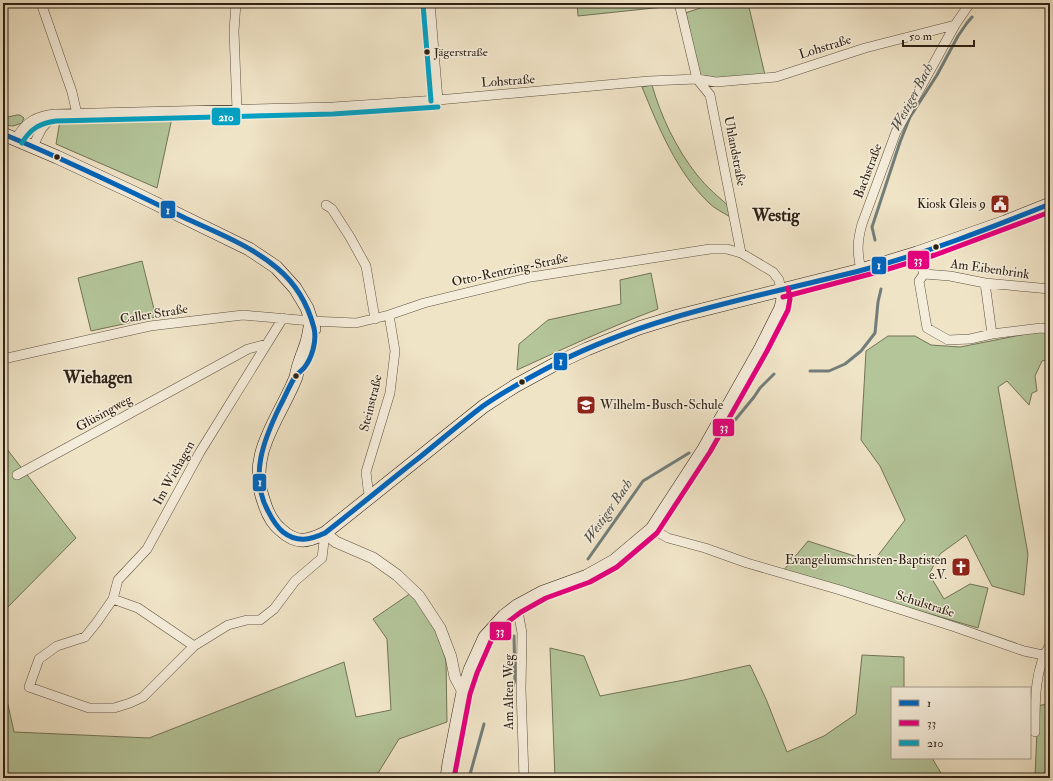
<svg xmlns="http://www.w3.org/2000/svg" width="1053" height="781" viewBox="0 0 1053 781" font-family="'IM FELL Double Pica',serif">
	<rect width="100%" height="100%" fill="#f0e4c7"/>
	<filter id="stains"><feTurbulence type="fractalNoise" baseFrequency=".005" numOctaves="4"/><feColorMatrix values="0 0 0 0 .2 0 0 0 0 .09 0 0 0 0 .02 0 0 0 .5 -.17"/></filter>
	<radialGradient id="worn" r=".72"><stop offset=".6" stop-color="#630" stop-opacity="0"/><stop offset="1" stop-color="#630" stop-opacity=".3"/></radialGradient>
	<path fill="#b4c59a" stroke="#717357" d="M577,3H672L673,6L578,16Z
		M716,3H748L765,75L717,78L700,75L685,13Z
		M652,85C661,117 676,148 697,175C707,188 720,198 732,209V218C724,213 715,209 709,203C676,171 659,128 642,87Z
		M17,115H20L24,118L22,123L13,126L3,125V118Z
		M172,118L157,188L56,144L60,121Z
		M142,261L156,317L91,331L78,278Z
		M651,273L658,309C610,327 563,349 517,370L519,344L548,320L621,304L620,280Z
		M1041,331L1050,332V359L1042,361L1035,376L1037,391L1032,393L1029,405L1007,381L998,387L1028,554L1024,595L992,586L966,535L940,554L929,574L944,599L970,584L988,588L978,628L783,571L808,541L873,562L905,520L880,466L861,440L866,351L888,336H915L931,345L960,347Z
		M3,444L76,538L3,612Z
		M411,593L437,630L446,661L447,722L399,739L375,778H3V682L14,732L149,738L344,662L356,717L391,710L387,639L373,619Z
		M550,648L584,656L600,696L684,680L750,665L766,699L787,752L824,736L856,714L862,655L904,657V688H892V758H932L944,778H555Z
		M1050,703V778H1035L1038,706Z"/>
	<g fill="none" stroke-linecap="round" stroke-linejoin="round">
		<path stroke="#727e7b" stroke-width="3" d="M875,240L872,227L874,221L900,142L910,117L937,75L958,36L967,23L972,17
			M810,371H829L845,364L861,351L875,333L878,302L881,289
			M726,431L754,397L760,388L774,374
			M588,559L643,481L689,453
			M511,692L515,680L514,636
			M469,778L484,724"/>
		<defs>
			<path id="minor" d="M41,3L72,92L77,114
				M236,3L234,31L237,110
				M430,3L438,100
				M679,3L697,79L710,95L741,253
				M16,139C25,122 36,116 55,114L333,107L438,100L649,81L697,79L716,82L776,77L865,48L955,25
				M33,146L42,128L55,114
				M326,205L332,209L350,237L366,266L375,319
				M917,253L924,274L950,276L985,283L1050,289
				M861,270C857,252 857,242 862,224L896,132L955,25L970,3
				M924,274L919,281L927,328L948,340L970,339L992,334L1041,328L1050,329
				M985,283L992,334
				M283,318L200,452L147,549L118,580L113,599L97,622L85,637L57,646L39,659L29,687L89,708H114L130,703L143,697L194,646L228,625L247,620H260L274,609L295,581L322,558L325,533
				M3,359L150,326L243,315L311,321L356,323L389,315L424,303L531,277L710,249H727L741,253L773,272L779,280L781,290
				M17,475L248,349L267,344
				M370,497L368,489L366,472L390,393L395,351L389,315
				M652,529L668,538L705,548L747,563L840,590L955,627L1024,651L1043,655
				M113,599L138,608L194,646
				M517,606L522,633L521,689L524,778
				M1035,732C1035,705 1034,668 1050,645"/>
			<path id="tertiary" d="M325,533L336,542L373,558L397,575L419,596L440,628L451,657L455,677L463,692"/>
			<path id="secondary" d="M3,134L57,157L132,192L249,249L276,267L295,288L307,308L314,329
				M311,321C310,328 309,335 307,342C305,349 302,355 300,362C298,367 297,372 296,377C280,418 246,454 264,502C267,512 272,523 281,530C296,544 307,542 325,533L484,406L515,386L557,363L587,349L639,328L678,316L861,270L917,253L1005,222L1050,204
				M447,778L449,763L463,692L470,670L485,637L504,616L517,606L543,592L587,576L614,561L652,529L704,449L761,348L781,308L783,299L781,290"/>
		</defs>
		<use href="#minor" stroke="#5e5241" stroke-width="10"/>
		<use href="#tertiary" stroke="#5e5241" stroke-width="12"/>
		<use href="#secondary" stroke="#2e2114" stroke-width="14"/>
		<use href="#minor" stroke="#f5eddb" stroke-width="9"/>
		<use href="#tertiary" stroke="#f5eddb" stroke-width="11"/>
		<use href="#secondary" stroke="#f5eddb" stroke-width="13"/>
		<defs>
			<path id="bus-1" d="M3,134C64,159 124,188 183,217C215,232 250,245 277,268C295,283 308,305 314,328C317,341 312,358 304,368C301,371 297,374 295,377C289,386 285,397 280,406C264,439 249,476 268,511C272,519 276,526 283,532C297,543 310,540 325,533C357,508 388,482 420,457C441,440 462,422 483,406C506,390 532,376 557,363C651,315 757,297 859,271C924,254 988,229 1050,204"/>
			<path id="bus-2" d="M783,297L878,272L935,255L1050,212
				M454,778L470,694L477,673L491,641L509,621L521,612L546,598L590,582L617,567L657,533L710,452L767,351L788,310L790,299L788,288"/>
			<path id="bus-3" d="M423,4L431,101
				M22,143C30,129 40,123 56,121L333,114L438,107"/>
		</defs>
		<use href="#bus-1" stroke="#f5eddb" stroke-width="8"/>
		<use href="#bus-2" stroke="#f5eddb" stroke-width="8"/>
		<use href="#bus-3" stroke="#f5eddb" stroke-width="8"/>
		<use href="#bus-1" stroke="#0065bd" stroke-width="5"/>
		<use href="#bus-2" stroke="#e5007d" stroke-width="5"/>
		<use href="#bus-3" stroke="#02a2c5" stroke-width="5"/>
	</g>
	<defs>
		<symbol id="civic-square" viewBox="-11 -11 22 22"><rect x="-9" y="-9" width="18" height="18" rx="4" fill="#8f2418" stroke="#f5eddb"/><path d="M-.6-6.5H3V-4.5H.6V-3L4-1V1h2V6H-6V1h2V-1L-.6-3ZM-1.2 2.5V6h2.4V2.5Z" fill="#fff"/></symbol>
		<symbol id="school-square" viewBox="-11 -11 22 22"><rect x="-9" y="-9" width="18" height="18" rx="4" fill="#8f2418" stroke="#f5eddb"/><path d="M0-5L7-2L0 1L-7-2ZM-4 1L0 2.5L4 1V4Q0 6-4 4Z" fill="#fff"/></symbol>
		<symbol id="church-square" viewBox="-11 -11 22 22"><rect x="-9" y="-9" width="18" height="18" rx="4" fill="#8f2418" stroke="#f5eddb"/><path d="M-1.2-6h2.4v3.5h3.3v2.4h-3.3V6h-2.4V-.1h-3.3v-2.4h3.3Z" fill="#fff"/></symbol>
	</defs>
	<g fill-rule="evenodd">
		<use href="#civic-square" x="989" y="193" width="22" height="22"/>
		<use href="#school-square" x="575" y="394" width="22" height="22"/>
		<use href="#church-square" x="950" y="556" width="22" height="22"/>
	</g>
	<g fill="#2e2114" stroke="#f5eddb" stroke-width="1.5">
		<circle cx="427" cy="52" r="3.5"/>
		<circle cx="57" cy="157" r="3.5"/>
		<circle cx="936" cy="247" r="3.5"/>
		<circle cx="296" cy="376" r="3.5"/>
		<circle cx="522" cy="382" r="3.5"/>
	</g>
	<g text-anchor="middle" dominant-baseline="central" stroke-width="3" stroke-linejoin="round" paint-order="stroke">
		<g font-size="12" fill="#2e2114" stroke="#f5eddb" text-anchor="start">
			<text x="434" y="52">Jägerstraße</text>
		</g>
		<g font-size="13" fill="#2e2114" stroke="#f5eddb">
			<text transform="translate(825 47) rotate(-17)">Lohstraße</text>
			<text transform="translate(508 81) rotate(-4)">Lohstraße</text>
			<text transform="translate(735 151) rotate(79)">Uhlandstraße</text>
			<text transform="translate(868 171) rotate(-69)">Bachstraße</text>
			<text transform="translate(990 269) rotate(8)">Am Eibenbrink</text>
			<text transform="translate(510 270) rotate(-12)">Otto-Rentzing-Straße</text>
			<text transform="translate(154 314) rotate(-9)">Caller Straße</text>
			<text transform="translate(371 403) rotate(-76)">Steinstraße</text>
			<text transform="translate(104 413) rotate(-29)">Glüsingweg</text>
			<text transform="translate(174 473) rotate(-61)">Im Wiehagen</text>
			<text transform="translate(925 604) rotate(18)">Schulstraße</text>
			<text transform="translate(509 692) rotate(-90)">Am Alten Weg</text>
		</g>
		<g font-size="13" fill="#2e2114" stroke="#f5eddb" text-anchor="end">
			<text x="986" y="204">Kiosk Gleis 9</text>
			<text x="600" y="405" text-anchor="start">Wilhelm-Busch-Schule</text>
			<text x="947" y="560">Evangeliumschristen-Baptisten<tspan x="947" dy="15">e.V.</tspan></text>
		</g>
		<g font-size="14" font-style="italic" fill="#505048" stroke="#f5eddb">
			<text transform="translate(912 97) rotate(-62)">Westiger Bach</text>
			<text transform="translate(608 511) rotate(-55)">Westiger Bach</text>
		</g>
		<g font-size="17" font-weight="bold" fill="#2e2114" stroke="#f5eddb">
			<text x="776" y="215">Westig</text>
			<text x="98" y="377">Wiehagen</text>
		</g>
	</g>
	<g stroke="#f5eddb" stroke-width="1.5">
		<rect x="211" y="107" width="30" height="19" rx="4" fill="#02a2c5"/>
		<rect x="160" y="200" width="16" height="19" rx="4" fill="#0065bd"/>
		<rect x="907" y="250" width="23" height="20" rx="4" fill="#e5007d"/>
		<rect x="871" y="256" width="16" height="19" rx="4" fill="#0065bd"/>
		<rect x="553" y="352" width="15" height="19" rx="4" fill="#0065bd"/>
		<rect x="712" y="418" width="23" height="19" rx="4" fill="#e5007d"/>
		<rect x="252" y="473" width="15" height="19" rx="4" fill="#0065bd"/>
		<rect x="489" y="621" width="23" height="20" rx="4" fill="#e5007d"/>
	</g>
	<g font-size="11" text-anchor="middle" font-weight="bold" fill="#fff">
		<text x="226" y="121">210</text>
		<text x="168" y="214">1</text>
		<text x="918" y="264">33</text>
		<text x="879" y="269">1</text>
		<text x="561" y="365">1</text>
		<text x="724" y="431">33</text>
		<text x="260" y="486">1</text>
		<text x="500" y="635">33</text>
	</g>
	<rect width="1053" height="781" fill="none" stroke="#f0e4c7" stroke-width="16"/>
	<rect x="4" y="4" width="1045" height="773" fill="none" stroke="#2e2114" stroke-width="2"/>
	<rect x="8" y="8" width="1037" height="765" fill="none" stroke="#2e2114"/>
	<rect x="891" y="687" width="140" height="72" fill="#f5eddb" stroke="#a59b8b"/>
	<rect x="899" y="700" width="20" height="6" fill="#0065bd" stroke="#a59b8b"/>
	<text x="927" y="707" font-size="12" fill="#2e2114">1</text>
	<rect x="899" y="720" width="20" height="6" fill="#e5007d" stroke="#a59b8b"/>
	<text x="927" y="727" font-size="12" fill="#2e2114">33</text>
	<rect x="899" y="740" width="20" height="6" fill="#02a2c5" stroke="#a59b8b"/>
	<text x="927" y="747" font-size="12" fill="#2e2114">210</text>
	<path d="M903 40v6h71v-6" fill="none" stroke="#2e2114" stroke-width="2"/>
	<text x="909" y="40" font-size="12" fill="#2e2114" stroke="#f5eddb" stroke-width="3" paint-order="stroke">50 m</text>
	<rect width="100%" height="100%" filter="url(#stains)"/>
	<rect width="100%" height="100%" fill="url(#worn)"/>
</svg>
